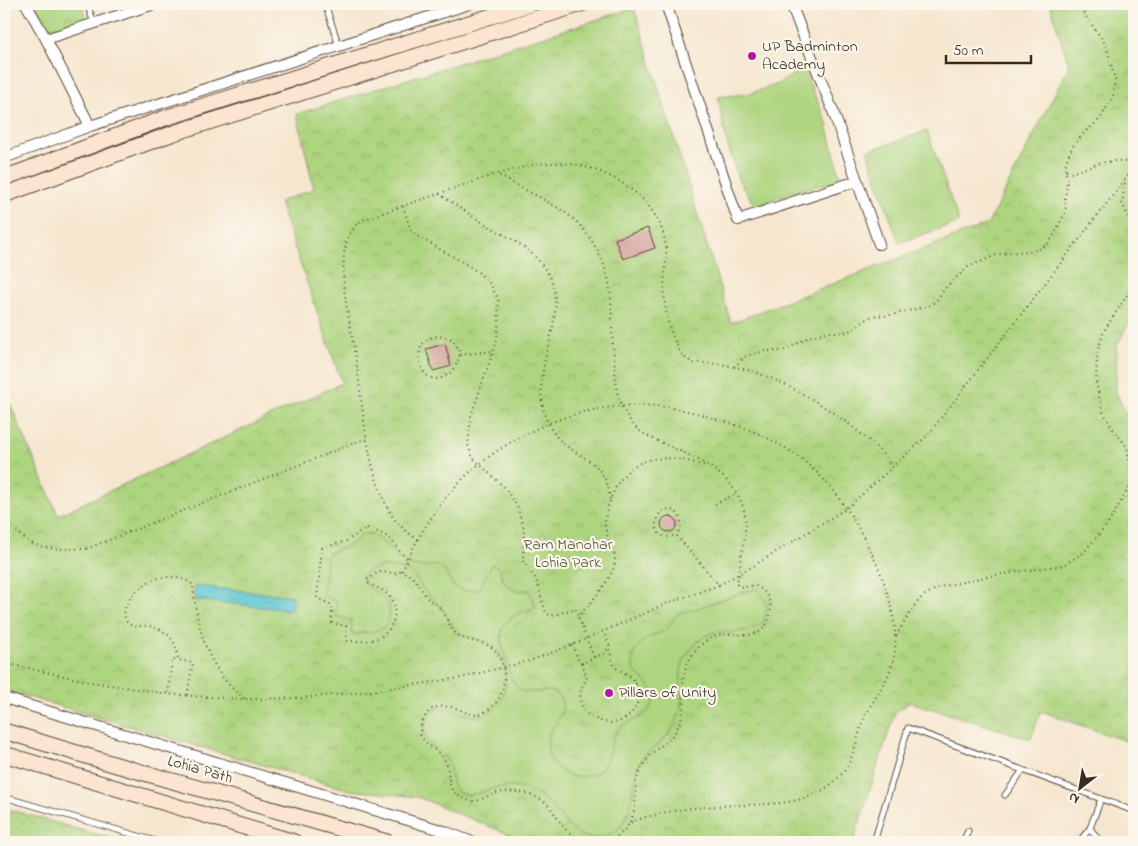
<svg xmlns="http://www.w3.org/2000/svg" width="1138" height="846" viewBox="0 0 1138 846" font-family="'Indie Flower',sans-serif">
	<defs>
		<pattern id="grass-dots" width="8" height="8" patternUnits="userSpaceOnUse" patternTransform="scale(1.25)"><rect width="8" height="8" fill="#add47f"/><path d="M2 2h.1M6 6h.1" fill="none" stroke="#96b66d" stroke-width="1.8" stroke-linecap="round"/></pattern>
		<pattern id="park-crowns" width="20" height="18" patternUnits="userSpaceOnUse" patternTransform="scale(1.25)"><rect width="20" height="18" fill="#add47f"/><path d="M2 6a3 3 0 1 1 6 0M12 15a3 3 0 1 1 6 0" fill="none" stroke="#96b66d"/></pattern>
		<pattern id="water-ripples" width="26" height="14" patternUnits="userSpaceOnUse" patternTransform="scale(1.25)"><rect width="26" height="14" fill="#5ac6d3"/><path d="M2 4q2-2 4 0t4 0M15 11q2-2 4 0t4 0" fill="none" stroke="#4ca1ab"/></pattern>
	</defs>
	<rect width="100%" height="100%" fill="#fbf7ec"/>
	<filter id="ink" filterUnits="userSpaceOnUse"><feTurbulence type="fractalNoise" baseFrequency=".02" numOctaves="2"/><feDisplacementMap in="SourceGraphic" scale="10" xChannelSelector="R" yChannelSelector="G"/><feConvolveMatrix kernelMatrix="1 2 1 2 8 2 1 2 1" color-interpolation-filters="sRGB"/></filter>
	<filter id="wash" filterUnits="userSpaceOnUse"><feTurbulence type="fractalNoise" baseFrequency=".0096" numOctaves="4" result="noise"/><feDisplacementMap in="SourceGraphic" scale="20" xChannelSelector="R" yChannelSelector="G"/><feGaussianBlur stdDeviation="1.12" result="paint"/><feColorMatrix in="noise" values="0 0 0 0 0 0 0 0 0 0 0 0 0 0 0 0 0 1.4 0 .05"/><feComposite in="paint" operator="in"/></filter>
	<g filter="url(#wash)">
		<rect width="100%" height="100%" fill="#f6e6cf"/>
		<path fill="url(#grass-dots)" stroke="#747f4e" d="M4,808L123,842H4Z"/>
		<path fill="url(#park-crowns)" stroke="#747f4e" d="M35,4H81L88,20L50,32Z
			M1050,4H1134V313L1117,345L1116,392L1132,429L1134,432V744L1041,711L1031,739L910,702L895,713L853,842H527L418,797L349,790L4,690V390L58,515L342,383L279,202L314,189L297,114L634,8L731,323L988,224L1069,66Z"/>
		<path fill="#add47f" stroke="#747f4e" d="M803,69L826,120L841,181C808,188 786,191 756,208L738,179L726,139L718,97L748,94L776,85Z
			M927,131L959,222L899,243L867,151Z
			M371,534C398,549 398,574 436,565L444,570L454,587L465,591L479,589L492,564L500,569C502,585 512,593 529,590L536,607C497,619 496,630 508,666C510,674 512,684 519,689C531,698 554,683 561,699C567,714 555,720 550,733C545,746 548,762 560,770C568,776 574,778 585,776C614,772 605,748 617,731C627,718 650,721 653,700C655,692 648,682 642,678C641,677 636,674 636,673C631,667 633,654 637,648C643,638 656,635 665,630C671,626 672,619 677,615C681,612 690,611 695,609C715,602 736,595 756,588C769,601 768,607 763,623C750,631 741,632 727,632C723,632 719,631 715,632C704,634 695,644 689,652C673,672 686,693 679,714C675,728 665,739 655,747C650,751 644,754 641,760C627,788 639,824 604,837C571,846 562,809 540,796C521,784 502,785 481,792C477,793 471,796 467,795C446,791 454,775 448,762C443,751 427,747 424,735C421,725 426,718 432,711C435,710 439,708 443,708C463,709 472,726 493,710C511,696 510,654 489,643C477,637 465,639 455,629C449,623 447,614 441,607C438,603 433,600 430,597C411,577 422,572 390,567C379,566 369,568 362,576L363,582C382,598 399,600 384,628L371,632L352,634L351,620L336,616L337,602L323,595L327,554L350,545L362,535Z"/>
		<path fill="url(#water-ripples)" stroke="#4a7878" d="M195,586L293,596L291,610L194,600Z"/>
		<g id="blocks">
			<path fill="#d09f96" d="M648,228L655,248L623,259L615,239Z
				M445,344L451,366L433,371L426,349Z
				M661 524a8 8 0 1 1 16 0a8 8 0 1 1-16 0Z"/>
		</g>
	</g>
	<g filter="url(#ink)">
		<use href="#blocks" fill-opacity="0" stroke="#574639" stroke-width="1"/>
		<g fill="none" stroke-linecap="round" stroke-linejoin="round">
			<defs>
				<path id="lane" d="M87,4L94,23
					M325,4L339,46
					M1005,795L1023,770
					M4,797L159,842
					M874,842L908,728L1134,811
					M963,842L968,831
					M1079,842L1090,828
					M1100,842L1090,828L1101,799"/>
				<path id="street" d="M26,4L46,39L90,126
					M666,4L738,220L857,181
					M791,4L833,111L879,244
					M46,39L154,4
					M4,158L90,126L469,4
					M4,698L444,831L472,842"/>
				<path id="secondary" d="M4,178L165,118L530,4
					M4,195L174,133L581,4
					M4,731L113,764L387,842
					M4,754L294,842"/>
			</defs>
			<use href="#lane" stroke="#574639" stroke-width="7"/>
			<use href="#street" stroke="#574639" stroke-width="12"/>
			<use href="#secondary" stroke="#574639" stroke-width="17"/>
			<path stroke="#574639" stroke-width="2" stroke-dasharray="1 4" stroke-linecap="butt" d="M1066,171L1072,173C1087,167 1123,152 1134,168
				M1125,183L1122,204L1134,227
				M439,194C455,204 470,215 487,225C504,235 523,244 537,259C585,310 520,366 549,425C566,461 607,451 610,501
				M403,206L411,231L417,236L464,263L478,272L490,284L498,299L499,321L497,340L471,416L468,445L473,458L505,488L517,506L524,530L523,561L536,579L546,613L552,616L575,608L594,658
				M460,355C456,366 453,374 441,378C414,386 407,323 451,339L459,349L460,355L493,351
				M734,367L746,356L765,351H783L809,337L826,332H848L870,317L877,315L887,316L928,306L936,301L947,286L968,267L999,254L1037,250L1047,245L1053,237L1066,211L1065,198L1067,185L1065,166L1068,156L1073,146L1086,131L1100,119L1113,97L1115,80L1106,45L1077,4
				M715,504L736,494
				M4,515C31,553 43,548 86,549L367,438
				M418,540C406,532 395,523 389,510C364,462 364,407 355,355C350,320 339,284 345,249C347,237 352,227 362,220L496,174
				M407,558C400,553 398,548 393,542C386,534 376,531 367,528L346,541L322,548L317,598L332,605V623L346,626L347,641C357,641 369,642 378,638C392,633 400,610 391,598C386,591 376,587 368,583L367,580L378,572L395,573L402,571C406,574 409,574 412,577C419,582 422,592 428,599C431,603 437,604 440,608C447,615 448,626 456,634C468,644 488,639 497,653C511,672 504,706 480,714C472,716 465,712 458,709C434,701 422,711 420,735C427,747 437,749 444,759C451,769 446,782 454,792C459,797 467,801 475,801C481,800 487,796 493,794C507,790 524,791 538,798C551,804 554,815 563,826C569,834 579,839 588,842
				M402,571C415,543 431,514 452,490C506,431 592,395 673,408C685,410 697,413 709,417C790,438 833,474 870,550C885,579 900,624 894,657C890,679 876,695 866,714C856,734 856,760 839,777C808,810 759,803 718,806C690,808 657,811 630,823
				M719,585L755,565L847,508L928,435L1134,168
				M578,618C588,604 615,578 615,560C615,549 605,536 605,524C605,512 610,501 614,491C633,450 670,455 706,466
				M896,636L915,605L923,596L940,587L995,575L1064,565L1083,553L1108,524L1130,486L1132,477L1127,447L1111,426L1103,412L1096,383L1097,358L1099,345L1104,331L1134,284
				M572,645L579,662L582,663L605,653L609,645L604,632
				M4,663L91,682L176,695L245,699L301,698L372,691L460,678L529,661L572,645L668,603L719,585L676,535C645,546 655,500 674,511C684,517 682,529 676,535
				M582,663L587,679C578,690 578,702 587,714C598,721 610,726 623,720C638,711 645,691 631,677C627,673 618,670 615,667C612,662 611,654 609,649
				M168,693L172,660H178
				M187,695L193,663L178,660C177,641 168,629 148,626C140,625 132,629 127,622C116,607 140,586 152,580C163,575 184,576 193,585C197,629 208,672 245,699
				M603,842C622,838 633,823 635,805C636,797 635,790 636,782C638,775 641,768 646,761C658,743 673,744 681,719C687,702 680,686 685,670C691,650 708,634 729,634C739,634 749,637 759,632C774,623 775,596 758,587C752,583 746,590 737,585C737,581 738,578 739,574C740,553 749,532 744,510C735,477 702,460 673,448C661,442 646,437 636,428C631,422 627,416 623,409C613,390 616,367 613,346C611,327 613,308 610,290C606,260 588,227 563,211C541,197 518,187 497,174C515,170 534,163 552,163C600,161 662,196 666,248C667,257 665,266 665,274C663,296 665,317 673,337C676,344 679,352 684,357C686,359 691,362 694,363C697,363 701,362 705,363C722,364 741,367 757,373C798,387 847,419 878,449C883,454 887,461 892,467"/>
			<use href="#lane" stroke="#fff" stroke-width="5"/>
			<use href="#street" stroke="#fff" stroke-width="10"/>
			<use href="#secondary" stroke="#fce5d0" stroke-width="15"/>
		</g>
	</g>
	<g fill="#b5179e" stroke="#fbf7ec" stroke-width="2">
		<circle cx="752" cy="56" r="5"/>
		<circle cx="609" cy="693" r="5"/>
	</g>
	<g text-anchor="middle" dominant-baseline="central" stroke-width="4.5" stroke-linejoin="round" paint-order="stroke">
		<g font-size="16" fill="#3b2a1e" stroke="#fbf7ec" text-anchor="start">
			<text x="762" y="47">UP Badminton<tspan x="762" dy="18">Academy</tspan></text>
			<text x="619" y="693">Pillars of Unity</text>
		</g>
		<g font-size="16" fill="#585436" stroke="#fbf7ec">
			<text x="568" y="545">Ram Manohar<tspan x="568" dy="18">Lohia Park</tspan></text>
		</g>
		<g font-size="16" fill="#3b2a1e" stroke="#fbf7ec">
			<text transform="translate(200 770) rotate(16)">Lohia Path</text>
		</g>
	</g>
	<rect width="1138" height="846" fill="none" stroke="#fbf7ec" stroke-width="20"/>
	<g transform="translate(1080 788) rotate(211)" stroke="#fbf7ec" stroke-width="4" paint-order="stroke">
	<path d="M0-4L9 19L0 12L-9 19Z" fill="#3b2a1e"/>
	<text y="-8" font-size="14" font-weight="bold" text-anchor="middle" fill="#3b2a1e">N</text>
	</g>
	<path d="M946 55v8h85v-8" fill="none" stroke="#3b2a1e" stroke-width="2.5"/>
	<text x="953" y="55" font-size="15" fill="#3b2a1e" stroke="#fbf7ec" stroke-width="4" paint-order="stroke">50 m</text>
</svg>
